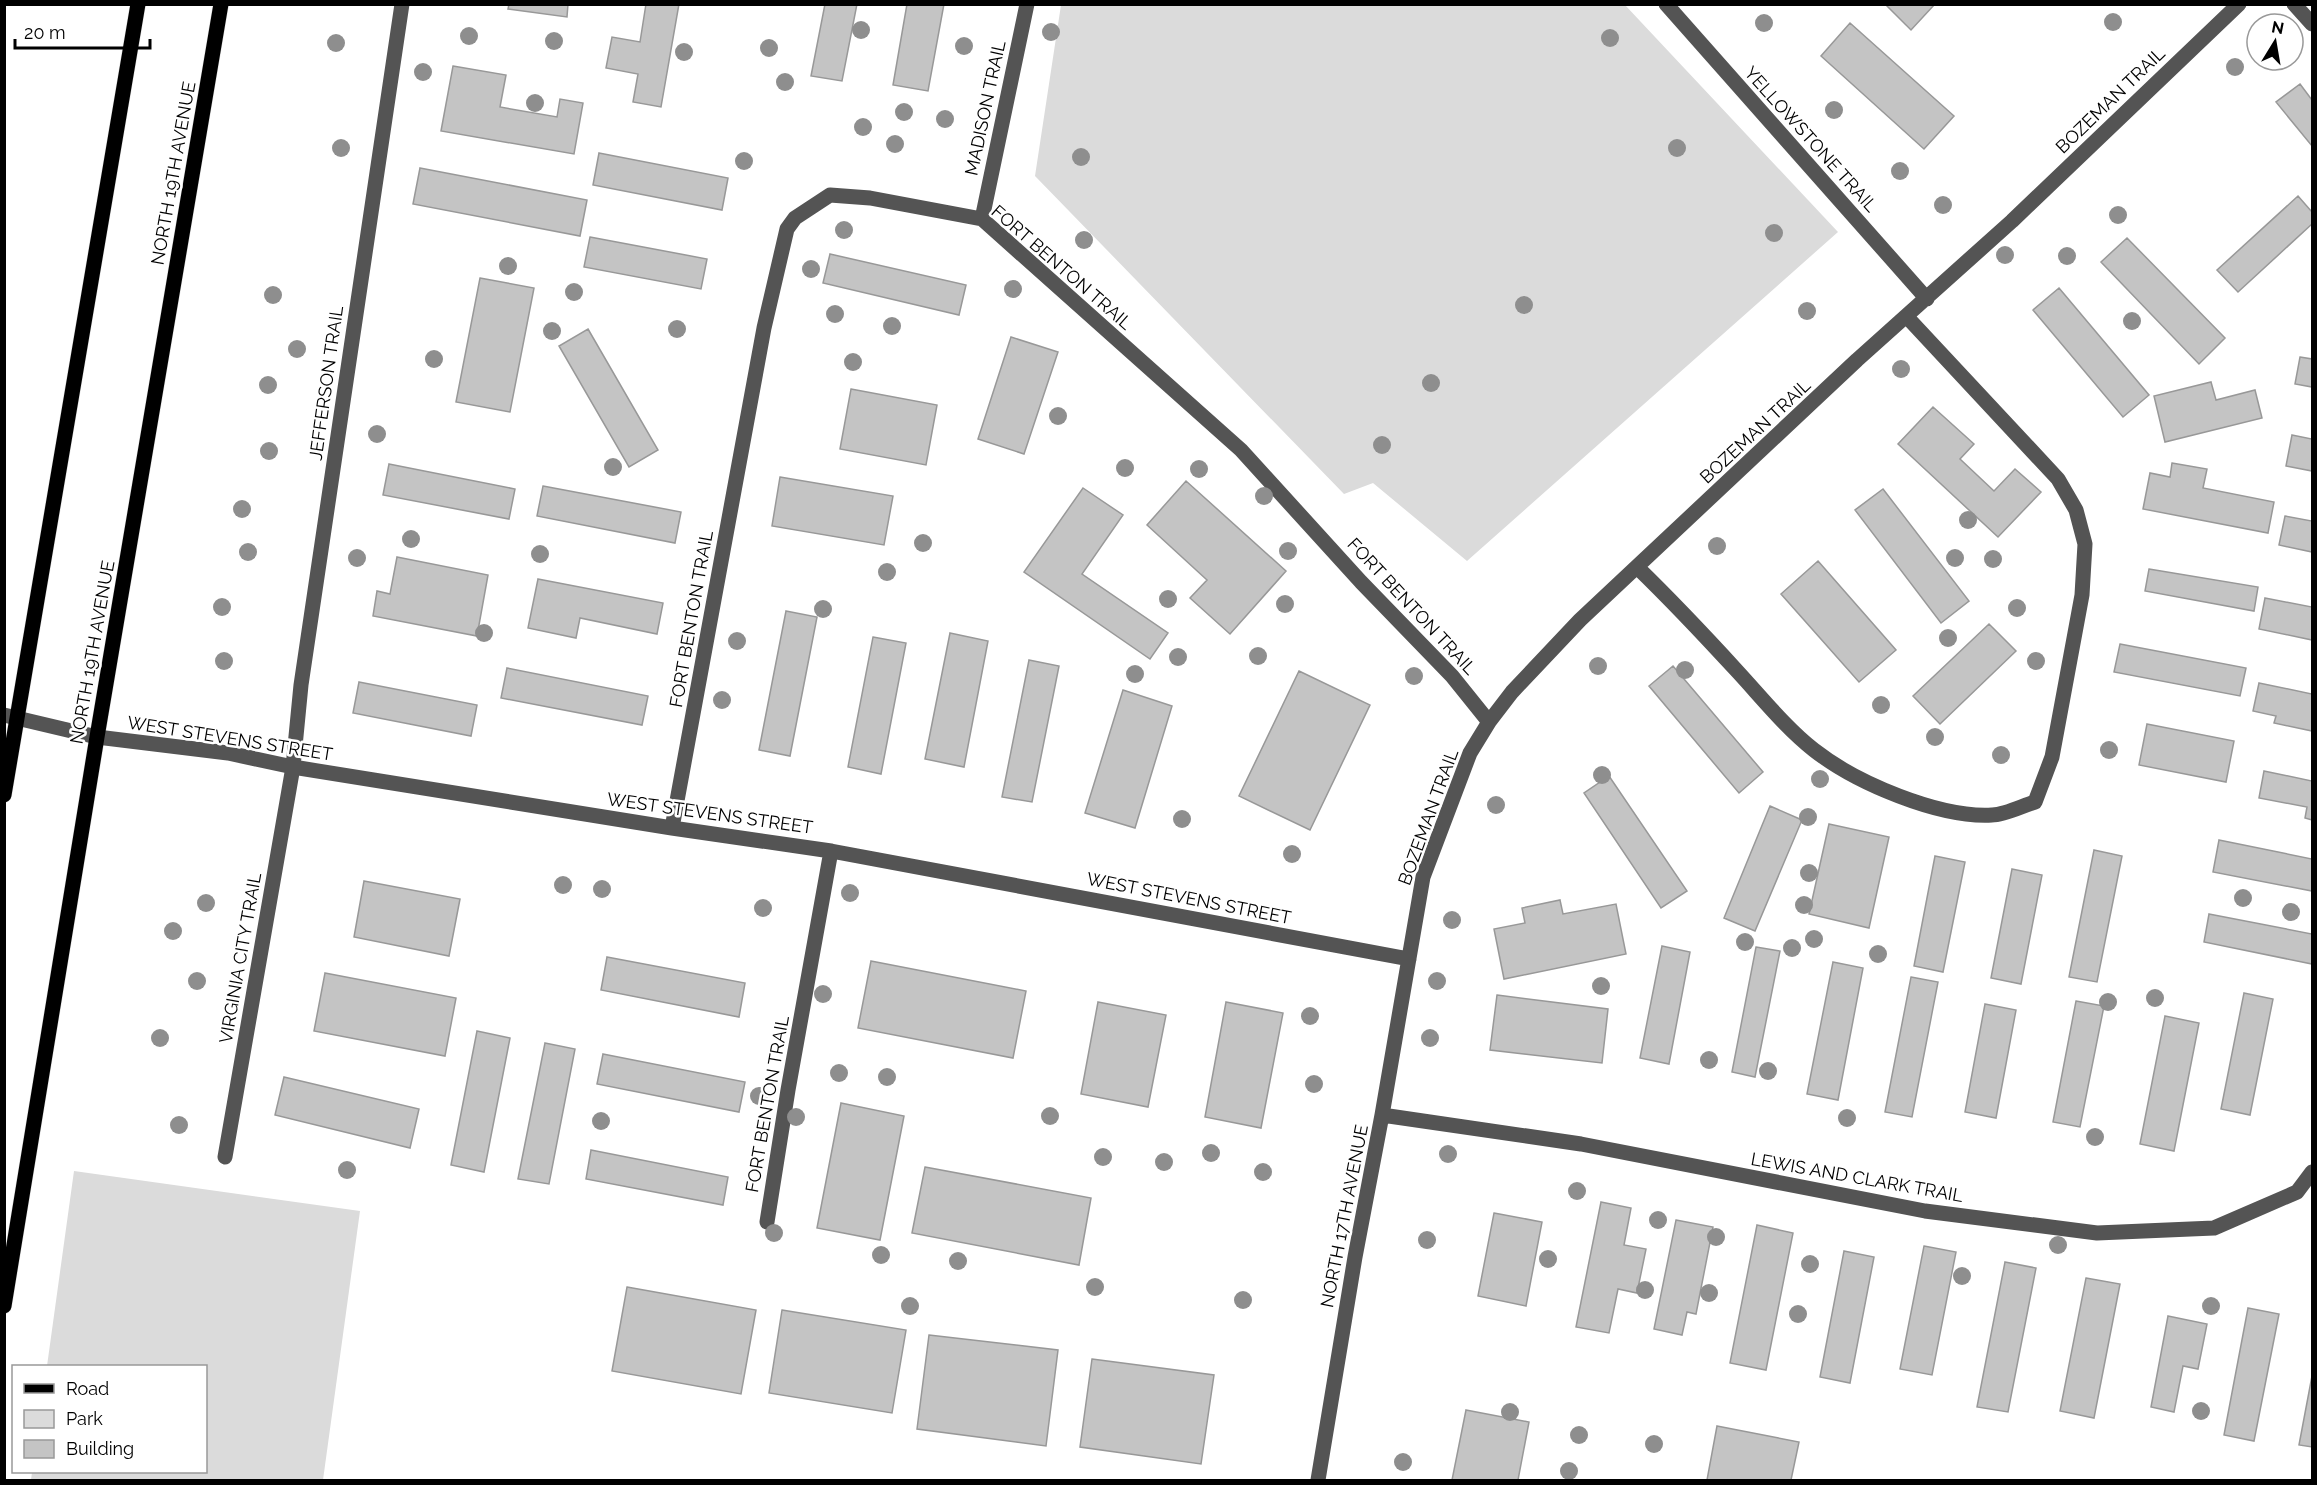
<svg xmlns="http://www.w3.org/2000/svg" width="2317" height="1485" viewBox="0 0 2317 1485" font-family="Raleway,sans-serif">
	<rect width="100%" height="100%" fill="#fff"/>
	<path fill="#dbdbdb" d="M1061,5H1625L1838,232L1467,561L1373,483L1344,494L1035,176Z
		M74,1171L360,1211L323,1480H31L32,1472H206V1366H47Z"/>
	<path fill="#c4c4c4" stroke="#989898" stroke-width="1.5" d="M509,4H568L567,17L508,9Z
		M646,4H679L661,107L633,102L638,74L606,68L612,37L640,42Z
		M825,4H857L842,81L811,76Z
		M907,4H944L928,91L893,85Z
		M1885,4H1935L1911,30Z
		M1850,23L1954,116L1924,149L1821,56Z
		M453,66L506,75L500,107L557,117L560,99L583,103L574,154L441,131Z
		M2300,84L2312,100V146L2276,102Z
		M599,153L728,178L722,210L593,185Z
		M420,168L587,200L580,236L413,204Z
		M2298,196L2312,212V224L2238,292L2217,270Z
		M590,237L707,259L701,289L584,267Z
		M2127,238L2225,338L2199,364L2101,262Z
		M830,254L966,285L959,315L823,283Z
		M480,278L534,288L510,412L456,402Z
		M2059,288L2149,395L2123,417L2033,310Z
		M588,329L658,450L629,467L559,346Z
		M1011,337L1058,352L1024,454L978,439Z
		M2300,357L2312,359V387L2295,384Z
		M2211,382L2216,400L2255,390L2262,418L2165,442L2154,396Z
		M851,389L937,405L926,465L840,449Z
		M1933,407L1974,444L1960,459L1994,491L2015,469L2041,492L1998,537L1898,444Z
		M2292,435L2312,439V471L2286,466Z
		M2172,463L2207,469L2203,488L2274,502L2268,533L2143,509L2150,473L2170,477Z
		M389,464L515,489L509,519L383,495Z
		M780,477L893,496L884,545L772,526Z
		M1186,481L1286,571L1230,634L1190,598L1207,580L1147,525Z
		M543,486L681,512L675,543L537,516Z
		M1083,488L1123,515L1082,574L1168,633L1150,659L1024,572Z
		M1883,489L1969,601L1941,623L1855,510Z
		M2285,516L2312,521V552L2279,545Z
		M397,557L488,575L477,636L373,616L377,591L390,594Z
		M1818,561L1896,650L1859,682L1781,594Z
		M2149,569L2258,587L2254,611L2145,591Z
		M538,579L663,603L657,634L580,618L576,638L528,628Z
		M2265,598L2312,607V640L2259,629Z
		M786,611L817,617L790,756L759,750Z
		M1989,624L2016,651L1940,724L1913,696Z
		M950,633L988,641L964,767L925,759Z
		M873,637L906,643L881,774L848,767Z
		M2120,644L2246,668L2240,696L2114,672Z
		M1029,660L1059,666L1032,802L1002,797Z
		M1673,666L1763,772L1739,793L1649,686Z
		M507,668L648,696L642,725L501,698Z
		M1299,671L1370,705L1310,830L1239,796Z
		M359,682L477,705L471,736L353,713Z
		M2259,683L2312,694V731L2274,723L2276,716L2253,711Z
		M1123,690L1172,706L1135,828L1085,813Z
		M2147,724L2234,741L2226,782L2139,765Z
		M2264,771L2312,781V820L2305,818L2307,807L2259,798Z
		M1609,776L1687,891L1661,908L1584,793Z
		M1770,806L1802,820L1755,931L1724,918Z
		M1829,824L1889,837L1869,928L1809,914Z
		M2219,840L2312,859V891L2213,872Z
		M2094,850L2122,856L2097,982L2069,977Z
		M1935,856L1965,862L1943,972L1914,966Z
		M2012,869L2042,875L2021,984L1991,978Z
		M364,881L460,899L449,956L354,937Z
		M1560,900L1563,914L1616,904L1626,954L1504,979L1494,929L1525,923L1522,908Z
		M2209,914L2312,934V964L2204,942Z
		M1662,946L1690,952L1669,1064L1640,1058Z
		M1756,947L1780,951L1755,1077L1732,1072Z
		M607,957L745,983L739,1017L601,990Z
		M871,961L1026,991L1013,1058L858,1028Z
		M1833,962L1863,968L1838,1100L1807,1094Z
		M325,973L456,998L445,1056L314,1031Z
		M1911,977L1938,982L1912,1117L1885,1112Z
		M2244,993L2273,999L2250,1115L2221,1109Z
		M1497,995L1608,1009L1602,1063L1490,1050Z
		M2076,1001L2104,1006L2080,1127L2053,1122Z
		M1098,1002L1166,1015L1148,1107L1081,1094Z
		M1226,1002L1283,1013L1261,1128L1205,1117Z
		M1985,1004L2016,1010L1996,1118L1965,1112Z
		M2165,1016L2199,1023L2174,1151L2140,1144Z
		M477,1031L510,1038L484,1172L451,1165Z
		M545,1043L575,1049L549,1184L518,1179Z
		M603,1054L745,1082L739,1112L597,1084Z
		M284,1077L419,1109L410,1148L275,1115Z
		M841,1103L904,1116L880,1240L817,1228Z
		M591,1150L728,1177L723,1205L586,1179Z
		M925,1167L1091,1198L1079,1265L912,1233Z
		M1601,1202L1631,1208L1624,1245L1646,1249L1637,1293L1618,1289L1609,1333L1576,1327Z
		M1494,1213L1542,1222L1526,1306L1478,1296Z
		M1676,1220L1713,1227L1696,1314L1687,1312L1682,1335L1654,1329Z
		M1757,1225L1793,1233L1766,1370L1730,1363Z
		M1924,1246L1956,1252L1932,1375L1900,1369Z
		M1844,1251L1874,1257L1850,1383L1820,1377Z
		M2005,1262L2036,1268L2008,1412L1977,1407Z
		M2086,1278L2120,1284L2094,1418L2060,1411Z
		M627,1287L756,1310L741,1394L612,1371Z
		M2248,1308L2279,1314L2254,1441L2224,1435Z
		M782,1310L906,1330L892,1413L769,1393Z
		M2168,1316L2207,1324L2198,1369L2183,1366L2174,1412L2151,1407Z
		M929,1335L1058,1350L1046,1446L917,1429Z
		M1092,1359L1214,1375L1201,1464L1080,1447Z
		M2312,1376V1447L2299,1445Z
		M1466,1410L1529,1422L1518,1480H1452Z
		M1717,1426L1799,1442L1791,1480H1707Z"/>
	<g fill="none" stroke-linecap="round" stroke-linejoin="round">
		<defs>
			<path id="major" d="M4,795L138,4
				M4,1306L97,737L221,4"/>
		</defs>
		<use href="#major" stroke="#dbdbdb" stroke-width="16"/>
		<path stroke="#545454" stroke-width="15" d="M1666,4L1927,299
			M2294,4L2312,24
			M982,219L1027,4
			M1637,567C1672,601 1705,636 1738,672C1762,698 1786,728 1814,750C1856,783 1939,818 1992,815C2005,815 2022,806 2035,802L2052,757L2082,595L2085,544L2076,510L2058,479L1907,317
			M4,715L97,737L228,753L293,767L672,828L831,851L1409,959
			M672,828L764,328L787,229L795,218L830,195L870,198L982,219L1241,450L1361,582L1452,676L1489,722
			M1382,1115L1581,1144L1925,1211L2097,1233L2214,1228L2297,1192L2312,1172
			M225,1157L293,767L301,685L402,4
			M767,1222L788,1090L831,851
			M1318,1480L1355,1257L1382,1115L1423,877L1470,753L1489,722L1512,692L1580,620L1857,360L2012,221L2239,4"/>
		<use href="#major" stroke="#000" stroke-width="15"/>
	</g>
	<g fill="#8e8e8e">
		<circle cx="2113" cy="22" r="9"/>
		<circle cx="1764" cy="23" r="9"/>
		<circle cx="861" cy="30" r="9"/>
		<circle cx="1051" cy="32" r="9"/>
		<circle cx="469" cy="36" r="9"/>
		<circle cx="1610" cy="38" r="9"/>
		<circle cx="554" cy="41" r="9"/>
		<circle cx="336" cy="43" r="9"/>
		<circle cx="964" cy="46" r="9"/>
		<circle cx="769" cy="48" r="9"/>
		<circle cx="684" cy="52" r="9"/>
		<circle cx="2235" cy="67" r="9"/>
		<circle cx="423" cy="72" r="9"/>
		<circle cx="785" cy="82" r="9"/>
		<circle cx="535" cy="103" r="9"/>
		<circle cx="1834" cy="110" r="9"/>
		<circle cx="904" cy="112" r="9"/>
		<circle cx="945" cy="119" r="9"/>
		<circle cx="863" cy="127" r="9"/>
		<circle cx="895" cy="144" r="9"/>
		<circle cx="341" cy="148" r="9"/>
		<circle cx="1677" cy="148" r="9"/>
		<circle cx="1081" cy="157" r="9"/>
		<circle cx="744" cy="161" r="9"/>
		<circle cx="1900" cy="171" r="9"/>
		<circle cx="1943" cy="205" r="9"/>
		<circle cx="2118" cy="215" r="9"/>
		<circle cx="844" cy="230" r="9"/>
		<circle cx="1774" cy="233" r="9"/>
		<circle cx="1084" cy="240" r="9"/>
		<circle cx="2005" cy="255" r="9"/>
		<circle cx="2067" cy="256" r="9"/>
		<circle cx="508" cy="266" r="9"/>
		<circle cx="811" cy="269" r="9"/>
		<circle cx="1013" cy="289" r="9"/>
		<circle cx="574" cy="292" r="9"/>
		<circle cx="273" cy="295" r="9"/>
		<circle cx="1524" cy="305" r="9"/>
		<circle cx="1807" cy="311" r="9"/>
		<circle cx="835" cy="314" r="9"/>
		<circle cx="2132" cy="321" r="9"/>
		<circle cx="892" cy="326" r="9"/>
		<circle cx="677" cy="329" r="9"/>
		<circle cx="552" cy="331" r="9"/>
		<circle cx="297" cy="349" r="9"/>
		<circle cx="434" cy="359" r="9"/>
		<circle cx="853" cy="362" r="9"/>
		<circle cx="1901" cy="369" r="9"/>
		<circle cx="1431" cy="383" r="9"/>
		<circle cx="268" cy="385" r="9"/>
		<circle cx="1058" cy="416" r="9"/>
		<circle cx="377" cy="434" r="9"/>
		<circle cx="1382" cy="445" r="9"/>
		<circle cx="269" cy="451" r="9"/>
		<circle cx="613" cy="467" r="9"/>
		<circle cx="1125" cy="468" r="9"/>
		<circle cx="1199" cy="469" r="9"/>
		<circle cx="1264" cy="496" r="9"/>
		<circle cx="242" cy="509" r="9"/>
		<circle cx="1968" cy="520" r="9"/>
		<circle cx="411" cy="539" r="9"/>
		<circle cx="923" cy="543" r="9"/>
		<circle cx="1717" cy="546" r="9"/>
		<circle cx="1288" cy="551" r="9"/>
		<circle cx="248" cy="552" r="9"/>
		<circle cx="540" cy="554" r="9"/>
		<circle cx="357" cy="558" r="9"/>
		<circle cx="1955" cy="558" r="9"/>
		<circle cx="1993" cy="559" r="9"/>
		<circle cx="887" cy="572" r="9"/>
		<circle cx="1168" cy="599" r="9"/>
		<circle cx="1285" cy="604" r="9"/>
		<circle cx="222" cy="607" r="9"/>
		<circle cx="2017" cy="608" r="9"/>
		<circle cx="823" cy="609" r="9"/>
		<circle cx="484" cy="633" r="9"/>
		<circle cx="1948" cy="638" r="9"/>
		<circle cx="737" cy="641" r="9"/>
		<circle cx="1258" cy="656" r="9"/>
		<circle cx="1178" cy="657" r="9"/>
		<circle cx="224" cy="661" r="9"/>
		<circle cx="2036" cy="661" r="9"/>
		<circle cx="1598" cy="666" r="9"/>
		<circle cx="1685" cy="670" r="9"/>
		<circle cx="1135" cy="674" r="9"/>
		<circle cx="1414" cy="676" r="9"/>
		<circle cx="722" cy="700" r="9"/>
		<circle cx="1881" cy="705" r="9"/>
		<circle cx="1935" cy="737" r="9"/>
		<circle cx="2109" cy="750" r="9"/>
		<circle cx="2001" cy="755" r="9"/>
		<circle cx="1602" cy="775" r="9"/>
		<circle cx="1820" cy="779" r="9"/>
		<circle cx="1496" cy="805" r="9"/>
		<circle cx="1808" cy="817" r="9"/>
		<circle cx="1182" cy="819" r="9"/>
		<circle cx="1292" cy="854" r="9"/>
		<circle cx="1809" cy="873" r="9"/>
		<circle cx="563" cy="885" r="9"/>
		<circle cx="602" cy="889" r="9"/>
		<circle cx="850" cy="893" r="9"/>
		<circle cx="2243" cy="898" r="9"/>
		<circle cx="206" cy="903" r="9"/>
		<circle cx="1804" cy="905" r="9"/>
		<circle cx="763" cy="908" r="9"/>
		<circle cx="2291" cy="912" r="9"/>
		<circle cx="1452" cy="920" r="9"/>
		<circle cx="173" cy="931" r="9"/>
		<circle cx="1814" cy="939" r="9"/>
		<circle cx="1745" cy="942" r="9"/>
		<circle cx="1792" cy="948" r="9"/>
		<circle cx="1878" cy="954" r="9"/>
		<circle cx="197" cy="981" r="9"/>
		<circle cx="1437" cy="981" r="9"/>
		<circle cx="1601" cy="986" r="9"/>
		<circle cx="823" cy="994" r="9"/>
		<circle cx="2155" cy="998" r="9"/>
		<circle cx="2108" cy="1002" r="9"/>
		<circle cx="1310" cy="1016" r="9"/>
		<circle cx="160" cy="1038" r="9"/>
		<circle cx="1430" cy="1038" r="9"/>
		<circle cx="1709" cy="1060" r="9"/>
		<circle cx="1768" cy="1071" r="9"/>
		<circle cx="839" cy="1073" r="9"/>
		<circle cx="887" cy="1077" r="9"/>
		<circle cx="1314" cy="1084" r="9"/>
		<circle cx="759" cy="1096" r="9"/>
		<circle cx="1050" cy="1116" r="9"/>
		<circle cx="796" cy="1117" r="9"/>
		<circle cx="1847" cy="1118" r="9"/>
		<circle cx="601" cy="1121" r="9"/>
		<circle cx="179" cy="1125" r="9"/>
		<circle cx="2095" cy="1137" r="9"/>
		<circle cx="1211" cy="1153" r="9"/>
		<circle cx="1448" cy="1154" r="9"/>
		<circle cx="1103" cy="1157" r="9"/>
		<circle cx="1164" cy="1162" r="9"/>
		<circle cx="347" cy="1170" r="9"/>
		<circle cx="1263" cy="1172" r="9"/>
		<circle cx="1577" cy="1191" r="9"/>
		<circle cx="1658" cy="1220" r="9"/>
		<circle cx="774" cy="1233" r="9"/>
		<circle cx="1716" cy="1237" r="9"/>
		<circle cx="1427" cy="1240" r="9"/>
		<circle cx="2058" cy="1245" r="9"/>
		<circle cx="881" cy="1255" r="9"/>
		<circle cx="1548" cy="1259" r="9"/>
		<circle cx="958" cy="1261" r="9"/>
		<circle cx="1810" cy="1264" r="9"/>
		<circle cx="1962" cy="1276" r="9"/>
		<circle cx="1095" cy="1287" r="9"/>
		<circle cx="1645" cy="1290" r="9"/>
		<circle cx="1709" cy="1293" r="9"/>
		<circle cx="1243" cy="1300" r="9"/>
		<circle cx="910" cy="1306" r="9"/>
		<circle cx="2211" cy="1306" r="9"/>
		<circle cx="1798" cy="1314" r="9"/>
		<circle cx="2201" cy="1411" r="9"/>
		<circle cx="1510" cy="1412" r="9"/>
		<circle cx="1579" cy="1435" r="9"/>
		<circle cx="1654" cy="1444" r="9"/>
		<circle cx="1403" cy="1462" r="9"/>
		<circle cx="1569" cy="1471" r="9"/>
	</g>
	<g text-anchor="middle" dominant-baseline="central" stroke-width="5" stroke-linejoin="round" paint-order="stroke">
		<g font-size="18" fill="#000" stroke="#fff">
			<text transform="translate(2110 100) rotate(-44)">BOZEMAN TRAIL</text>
			<text transform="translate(985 108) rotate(-78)">MADISON TRAIL</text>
			<text transform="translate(1811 139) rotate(48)">YELLOWSTONE TRAIL</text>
			<text transform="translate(173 173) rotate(-80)">NORTH 19TH AVENUE</text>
			<text transform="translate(1062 267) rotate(41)">FORT BENTON TRAIL</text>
			<text transform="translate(326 383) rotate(-82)">JEFFERSON TRAIL</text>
			<text transform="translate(1755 431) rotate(-43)">BOZEMAN TRAIL</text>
			<text transform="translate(1412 606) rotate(47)">FORT BENTON TRAIL</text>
			<text transform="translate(691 619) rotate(-80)">FORT BENTON TRAIL</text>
			<text transform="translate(92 652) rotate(-80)">NORTH 19TH AVENUE</text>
			<text transform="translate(230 738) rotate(9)">WEST STEVENS STREET</text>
			<text transform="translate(710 813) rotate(8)">WEST STEVENS STREET</text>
			<text transform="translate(1428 817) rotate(-70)">BOZEMAN TRAIL</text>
			<text transform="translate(1189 898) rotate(11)">WEST STEVENS STREET</text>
			<text transform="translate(240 958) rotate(-80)">VIRGINIA CITY TRAIL</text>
			<text transform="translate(767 1104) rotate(-80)">FORT BENTON TRAIL</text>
			<text transform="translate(1857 1177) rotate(10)">LEWIS AND CLARK TRAIL</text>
			<text transform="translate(1344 1216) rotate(-79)">NORTH 17TH AVENUE</text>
		</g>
	</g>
	<rect width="2317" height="1485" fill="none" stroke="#000000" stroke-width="12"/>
	<rect x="12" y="1365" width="195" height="108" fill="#ffffff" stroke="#999999" stroke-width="1.5"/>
	<rect x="24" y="1384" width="30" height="9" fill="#000000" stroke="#999999" stroke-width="1.5"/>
	<text x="66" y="1395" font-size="18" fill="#000000">Road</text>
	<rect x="24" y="1410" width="30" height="18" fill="#dbdbdb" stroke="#999999" stroke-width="1.5"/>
	<text x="66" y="1425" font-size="18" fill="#000000">Park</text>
	<rect x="24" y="1440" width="30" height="18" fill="#c4c4c4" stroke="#999999" stroke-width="1.5"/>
	<text x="66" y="1455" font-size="18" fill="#000000">Building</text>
	<g transform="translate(2275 42) rotate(11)"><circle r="28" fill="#ffffff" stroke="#999999" stroke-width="1.5"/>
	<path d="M0-4.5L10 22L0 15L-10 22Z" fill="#000000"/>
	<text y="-9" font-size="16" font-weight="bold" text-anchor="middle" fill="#000000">N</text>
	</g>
	<path d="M15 39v9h135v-9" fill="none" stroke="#000000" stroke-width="3"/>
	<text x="24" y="39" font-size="18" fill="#000000" stroke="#ffffff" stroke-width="4.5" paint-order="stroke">20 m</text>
</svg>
